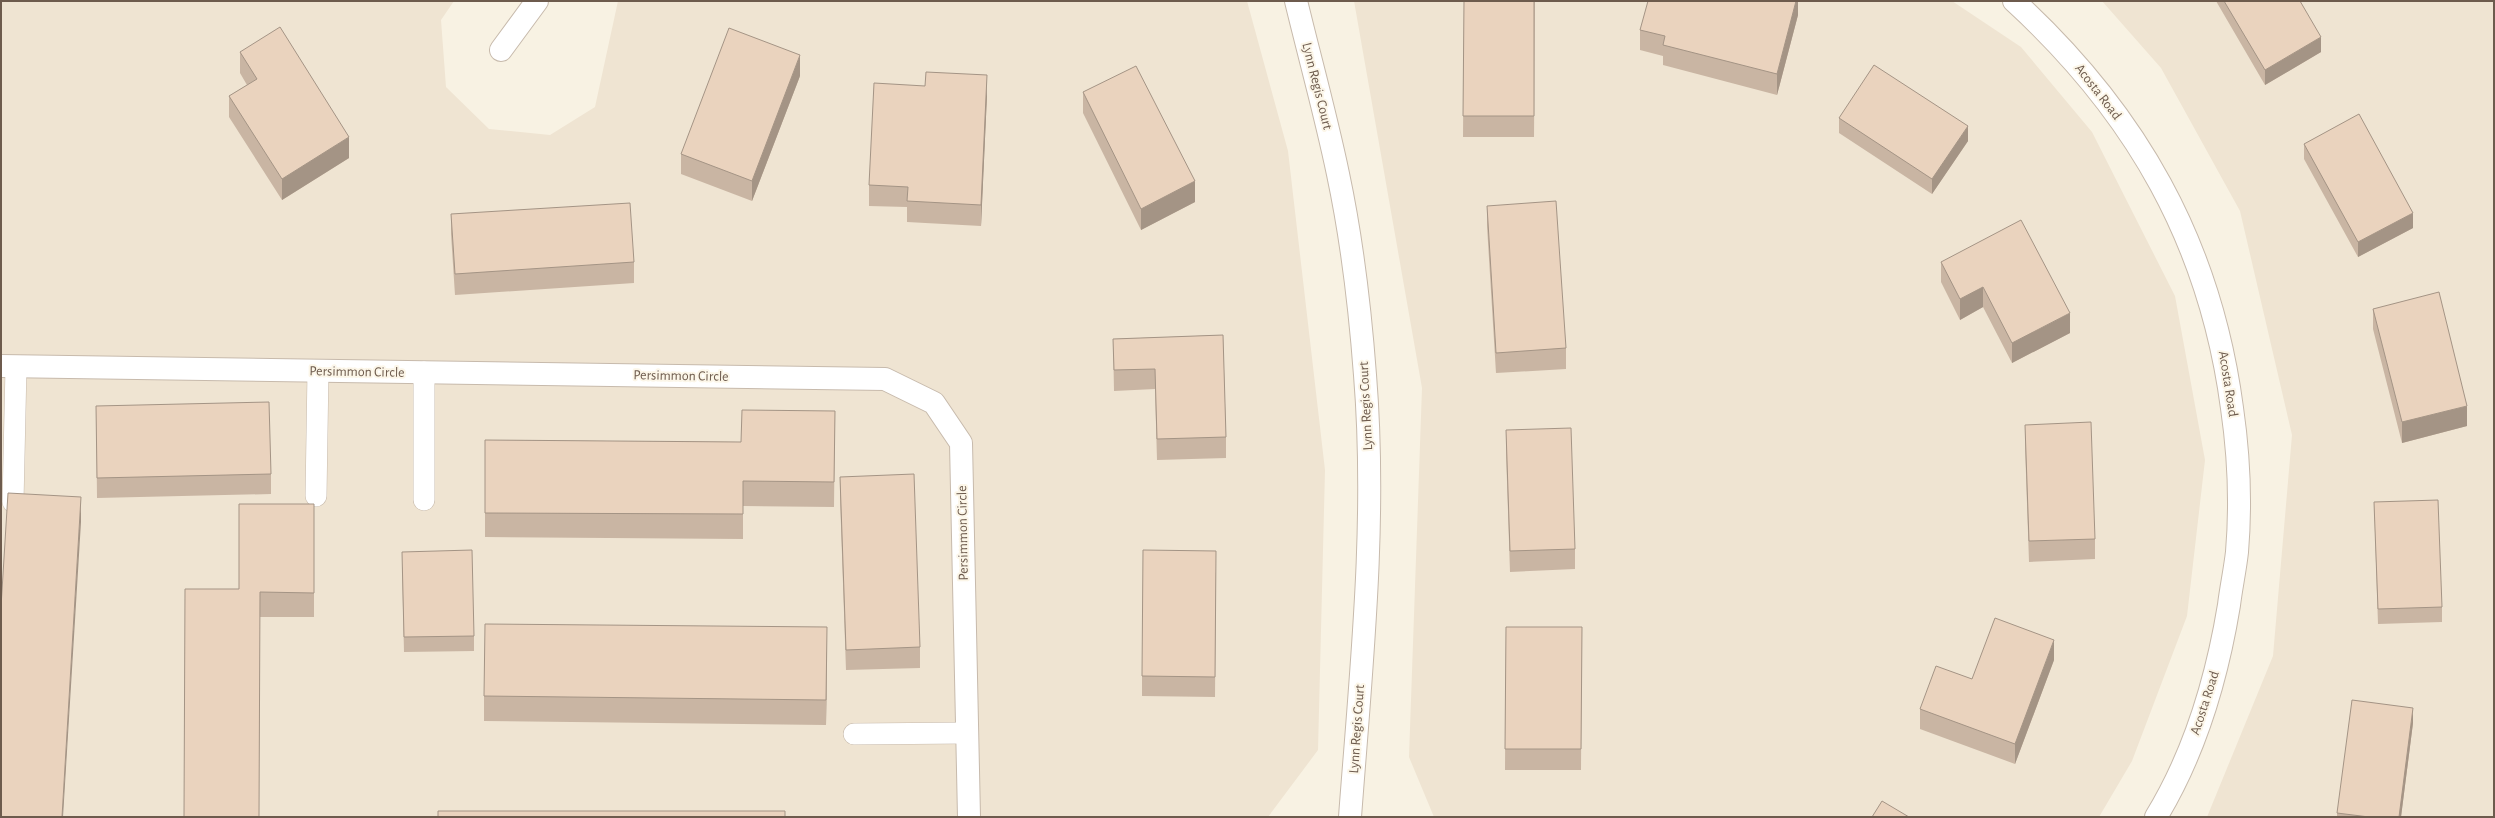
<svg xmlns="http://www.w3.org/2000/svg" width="2495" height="818" viewBox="0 0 2495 818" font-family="'Alegreya Sans',sans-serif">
	<rect width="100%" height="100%" fill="#f8f2e3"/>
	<path fill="#efe4d2" d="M1,1H454L441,20L446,87L489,129L550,135L595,107L618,1H1247L1288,151L1325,470L1318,750L1268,817H1Z
		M1354,1H1952L2021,47L2092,132L2175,296L2205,460L2187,616L2132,761L2099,817H1434L1409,757L1422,388Z
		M2102,1H2494V817H2207L2273,656L2292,435L2240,211L2161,68Z"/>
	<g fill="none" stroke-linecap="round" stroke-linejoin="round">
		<defs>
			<path id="lane" d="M316,496L318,371
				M424,500V372
				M13,502L16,367
				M854,734L967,733"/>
			<path id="street" d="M1296,1C1310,59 1326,116 1338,174C1352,240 1360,308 1365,375C1377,522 1361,670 1350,817
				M2014,1C2136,113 2210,242 2232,408C2239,456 2241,504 2237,552C2235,570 2231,588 2229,605C2217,678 2195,753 2156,817
				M501,50L537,1
				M1,366L885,379L934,403L961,443L969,817"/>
		</defs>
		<use href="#lane" stroke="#c7baac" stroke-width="22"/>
		<use href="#street" stroke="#c7baac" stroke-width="24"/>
		<use href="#lane" stroke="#fff" stroke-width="21"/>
		<use href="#street" stroke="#fff" stroke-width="22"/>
	</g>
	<path fill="#c9b5a3" d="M1464,1H1535L1534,137H1463Z
		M1798,1V15L1777,95L1663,65V56L1640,50V30Z
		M2216,1H2300L2321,52L2265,85Z
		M240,52L349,158L282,200L229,117V96L247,85L240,73Z
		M800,76L752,201L681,174V154Z
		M1083,92L1195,202L1141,230L1083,113Z
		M987,95L981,226L907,222V207L869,206V185Z
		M1839,118L1968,141L1932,194L1839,133Z
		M2304,144L2413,228L2358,257L2304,159Z
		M1487,206L1566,348V369L1496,373L1487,226Z
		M451,214L634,262V283L455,295L451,234Z
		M1941,262L2070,333L2012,363L1983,307L1960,320L1941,282Z
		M2373,309L2467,426L2402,443L2373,329Z
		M1223,335L1226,437V458L1157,460L1155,389L1114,391L1113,339Z
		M96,406L271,474V494L97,498Z
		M835,411L834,507L743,506V539L485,537V440L741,442Z
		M2025,425L2095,539V559L2029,562L2025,445Z
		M1506,430L1575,549V569L1510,572L1506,451Z
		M840,477L920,647V668L846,670L840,497Z
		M2374,502L2442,607V622L2378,624Z
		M314,504V617H260L239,589Z
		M402,567L474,636V651L404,652Z
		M1216,572L1215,697L1142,696V676Z
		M1506,627H1582L1581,770H1505Z
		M827,652L826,725L484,721V696Z
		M2054,660L2015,764L1920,729V709L1972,679Z
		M2413,723L2401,817H2337V813Z"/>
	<path fill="#a49485" d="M1796,1H1798V15L1777,95V74Z
		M2321,37V52L2265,85V70Z
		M800,55V76L752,201V181Z
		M987,75V95L981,226V205Z
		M1968,126V141L1932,194V179Z
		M349,137V158L282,200V179Z
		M1195,181V202L1141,230V209Z
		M2413,213V228L2358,257V242Z
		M1983,287V307L1960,320V299Z
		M2070,313V333L2012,363V343Z
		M2467,406V426L2402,443V422Z
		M81,497V522L63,817H62Z
		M827,627V652L826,725V700Z
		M2054,640V660L2015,764V744Z
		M2413,708V723L2401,817H2399Z"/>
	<path fill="#ead3be" stroke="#a49485" d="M1464,1H1534V116H1463Z
		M1648,1H1796L1777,74L1663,45L1665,36L1640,30Z
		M2224,1H2300L2321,37L2265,70Z
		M280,27L349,137L282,179L229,96L257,79L240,52Z
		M729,28L800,55L752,181L681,154Z
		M1874,65L1968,126L1932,179L1839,118Z
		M1136,66L1195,181L1141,209L1083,92Z
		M926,72L987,75L981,205L907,201L908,187L869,185L874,83L925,86Z
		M2359,114L2413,213L2358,242L2304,144Z
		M1556,201L1566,348L1496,353L1487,206Z
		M630,203L634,262L455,274L451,214Z
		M2021,220L2070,313L2012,343L1983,287L1960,299L1941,262Z
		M2439,292L2467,406L2402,422L2373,309Z
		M1223,335L1226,437L1157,439L1155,369L1114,370L1113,339Z
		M269,402L271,474L97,478L96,406Z
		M742,410L835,411L834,482L743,481V514L485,513V440L741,442Z
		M2091,422L2095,539L2029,541L2025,425Z
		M1571,428L1575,549L1510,551L1506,430Z
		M914,474L920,647L846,650L840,477Z
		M8,493L81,497L62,817H1V607Z
		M2438,500L2442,607L2378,609L2374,502Z
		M239,504H314V593L260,592L259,817H184L185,589H239Z
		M472,550L474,636L404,637L402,552Z
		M1143,550L1216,551L1215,677L1142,676Z
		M1995,618L2054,640L2015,744L1920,709L1936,666L1972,679Z
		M485,624L827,627L826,700L484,696Z
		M1506,627H1582L1581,749H1505Z
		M2352,700L2413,708L2399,817H2369L2337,813Z
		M1882,801L1909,817H1872Z
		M438,811H785V817H438Z"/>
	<g text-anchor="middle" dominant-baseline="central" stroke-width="4" stroke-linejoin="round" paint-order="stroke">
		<g font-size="14" fill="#6d5b4d" stroke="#fcf6e8">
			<text transform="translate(1317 86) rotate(76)">Lynn Regis Court</text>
			<text transform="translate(2098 92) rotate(52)">Acosta Road</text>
			<text transform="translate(357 372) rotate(1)">Persimmon Circle</text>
			<text transform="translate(681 376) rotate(1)">Persimmon Circle</text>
			<text transform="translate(2228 384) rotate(81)">Acosta Road</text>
			<text transform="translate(1366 406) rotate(-93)">Lynn Regis Court</text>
			<text transform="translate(963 533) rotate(-91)">Persimmon Circle</text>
			<text transform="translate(2205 703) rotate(-72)">Acosta Road</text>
			<text transform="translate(1357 729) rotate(-86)">Lynn Regis Court</text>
		</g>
	</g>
	<rect width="2495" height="818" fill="none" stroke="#6d5b4d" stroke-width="4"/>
</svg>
